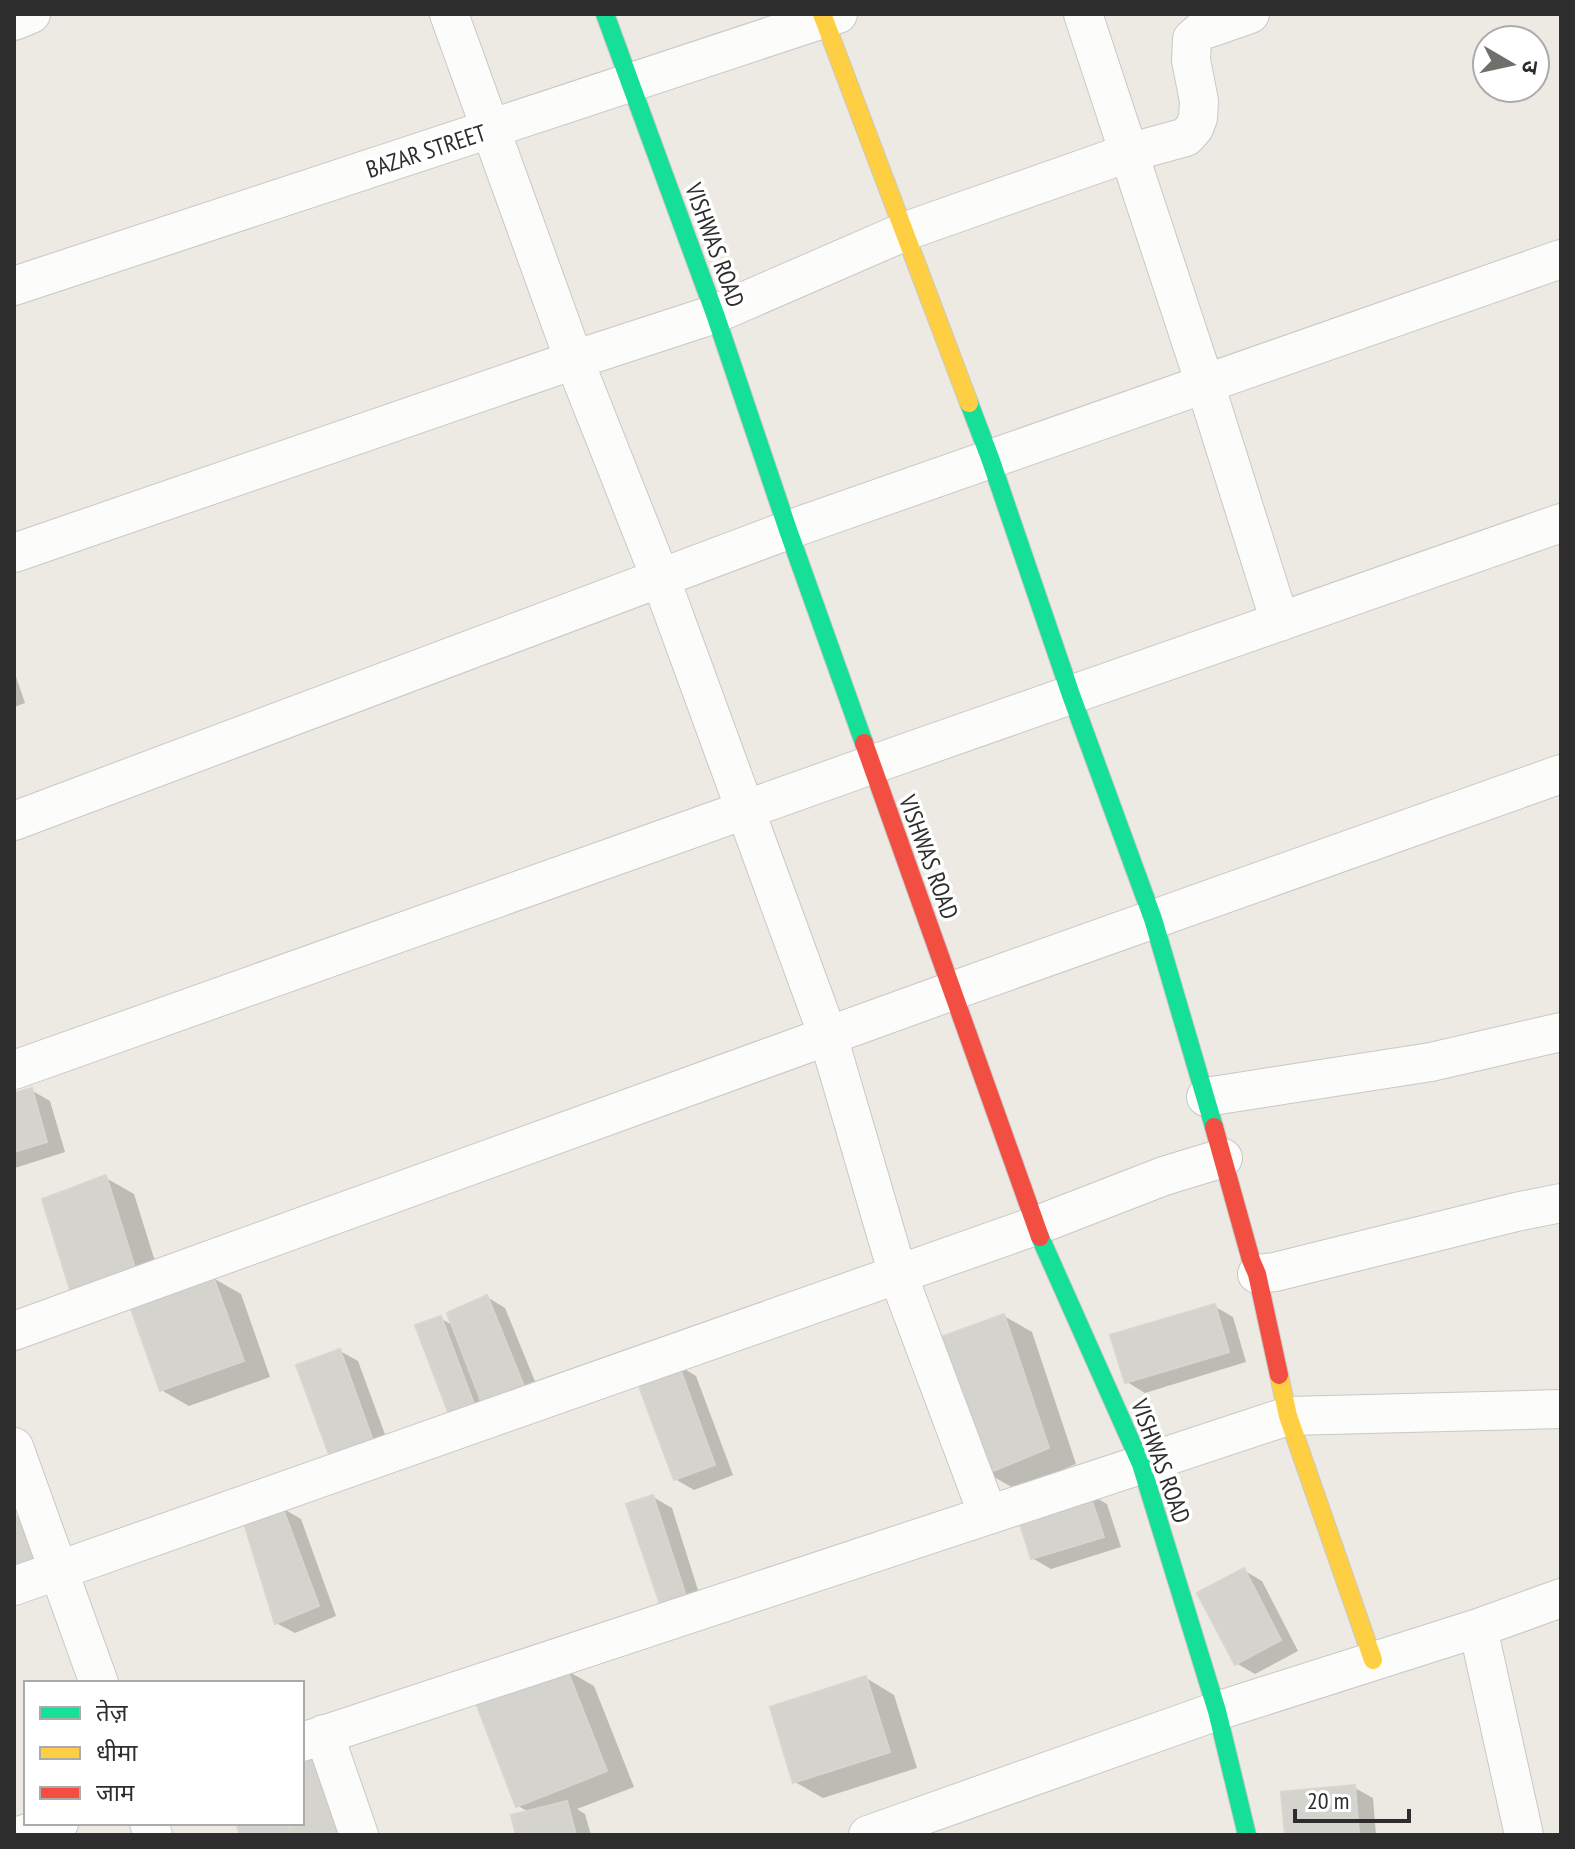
<svg xmlns="http://www.w3.org/2000/svg" width="1575" height="1849" viewBox="0 0 1575 1849" font-family="'PT Sans Narrow','Noto Sans Devanagari',sans-serif">
	<rect width="100%" height="100%" fill="#eceae2"/>
	<path fill="#0003" d="M14,671L25,703L14,707Z
		M31,1090L50,1101L65,1152L15,1168L14,1095Z
		M106,1178L134,1194L163,1287L100,1308Z
		M213,1278L241,1294L270,1377L189,1406L161,1390Z
		M487,1297L505,1308L543,1401L473,1434L440,1318L454,1326Z
		M1214,1306L1233,1317L1246,1362L1145,1393L1127,1382Z
		M1004,1316L1032,1332L1076,1464L1015,1489L987,1473Z
		M340,1351L358,1361L394,1459L353,1474Z
		M678,1365L696,1376L733,1475L694,1490L675,1479Z
		M1089,1494L1107,1504L1121,1547L1051,1569L1032,1558Z
		M653,1497L672,1508L704,1609L681,1617Z
		M282,1508L301,1519L336,1616L295,1633L276,1623Z
		M1243,1570L1262,1581L1298,1651L1255,1674L1236,1663Z
		M566,1670L594,1686L634,1787L577,1809L585,1814L591,1835H518L529,1812L518,1806Z
		M866,1678L894,1695L917,1768L823,1798L795,1782Z
		M1355,1788L1373,1798L1376,1835H1287L1284,1794Z"/>
	<path fill="#d4d3cd" stroke="#d7d5ce" stroke-width="2" d="M32,1088L47,1142L14,1152V1093Z
		M106,1175L136,1271L71,1293L42,1199Z
		M213,1276L244,1361L160,1391L130,1306Z
		M487,1295L526,1391L484,1409L447,1313Z
		M1215,1304L1229,1352L1125,1383L1110,1335Z
		M1004,1314L1049,1448L986,1474L938,1338Z
		M441,1316L478,1415L453,1425L415,1325Z
		M340,1349L376,1449L333,1465L296,1365Z
		M678,1363L715,1465L674,1480L636,1378Z
		M1089,1492L1104,1537L1031,1559L1017,1514Z
		M653,1495L687,1599L661,1607L626,1504Z
		M282,1506L319,1606L275,1624L243,1520Z
		M27,1513L48,1566L14,1579V1518Z
		M1244,1568L1281,1640L1235,1665L1197,1593Z
		M566,1667L607,1771L516,1807L476,1703Z
		M866,1676L890,1752L793,1783L770,1707Z
		M320,1750L345,1835H294L289,1823H302V1757Z
		M1355,1785L1359,1834L1285,1835L1281,1792Z
		M567,1801L576,1835H516L511,1815Z
		M236,1823H287L292,1835H240Z"/>
	<g fill="none" stroke-linecap="round" stroke-linejoin="round">
		<defs>
			<path id="street" d="M449,14L574,360L660,577L828,1036L898,1275L988,1515
				M1083,14L1205,384L1280,622
				M14,21L31,14
				M14,286L838,14
				M14,553L574,360L715,314L906,231L1128,153L1186,137L1194,128L1198,118L1199,101L1191,60L1192,39L1201,31L1250,14
				M14,821L788,530L1561,259
				M14,1070L871,765L1561,523
				M1206,1097L1431,1062L1561,1032
				M1257,1274L1275,1272L1516,1212L1561,1203
				M14,1331L952,991L1561,774
				M14,1447L99,1683
				M14,1586L1035,1226L1164,1176L1223,1158
				M1478,1628L1524,1835
				M324,1734L359,1835
				M302,1742L1288,1416L1561,1409
				M149,1823L153,1835
				M21,1835L59,1823
				M868,1835L1217,1711L1478,1628L1561,1598"/>
			<path id="fast" d="M605,14L715,314L788,530L864,743
				M969,403L990,458L1071,695L1153,919L1214,1127
				M1040,1237L1141,1464L1217,1711L1247,1835"/>
			<path id="slow" d="M822,14L969,403
				M1279,1375L1288,1416L1373,1660"/>
			<path id="jam" d="M864,743L1040,1237
				M1214,1127L1251,1260L1257,1274L1279,1375"/>
		</defs>
		<use href="#street" stroke="#c9c8c8" stroke-width="40"/>
		<use href="#fast" stroke="#c9c8c8" stroke-width="20"/>
		<use href="#slow" stroke="#c9c8c8" stroke-width="20"/>
		<use href="#jam" stroke="#c9c8c8" stroke-width="20"/>
		<use href="#street" stroke="#fcfcfb" stroke-width="38"/>
		<use href="#fast" stroke="#16e098" stroke-width="18"/>
		<use href="#slow" stroke="#ffcf43" stroke-width="18"/>
		<use href="#jam" stroke="#f24e42" stroke-width="18"/>
	</g>
	<g text-anchor="middle" dominant-baseline="central" stroke-width="7" stroke-linejoin="round" paint-order="stroke">
		<g font-size="24" fill="#2d2d2d" stroke="#fff">
			<text transform="translate(426 151) rotate(-18)">BAZAR STREET</text>
			<text transform="translate(715 245) rotate(70)">VISHWAS ROAD</text>
			<text transform="translate(929 857) rotate(70)">VISHWAS ROAD</text>
			<text transform="translate(1161 1461) rotate(70)">VISHWAS ROAD</text>
		</g>
	</g>
	<rect width="1575" height="1849" fill="none" stroke="#2d2d2d" stroke-width="32"/>
	<rect x="24" y="1681" width="280" height="144" fill="#ffffff" stroke="#ababab" stroke-width="2"/>
	<rect x="40" y="1707" width="40" height="12" fill="#16e098" stroke="#ababab" stroke-width="2"/>
	<text x="96" y="1721" font-size="24" fill="#2d2d2d">तेज़</text>
	<rect x="40" y="1747" width="40" height="12" fill="#ffcf43" stroke="#ababab" stroke-width="2"/>
	<text x="96" y="1761" font-size="24" fill="#2d2d2d">धीमा</text>
	<rect x="40" y="1787" width="40" height="12" fill="#f24e42" stroke="#ababab" stroke-width="2"/>
	<text x="96" y="1801" font-size="24" fill="#2d2d2d">जाम</text>
	<g transform="translate(1511 64) rotate(99)"><circle r="38" fill="#ffffff" stroke="#ababab" stroke-width="2"/>
	<path d="M0-6L14 30L0 20L-14 30Z" fill="#706f6c"/>
	<text y="-12" font-size="22" font-weight="bold" text-anchor="middle" fill="#2d2d2d">उ</text>
	</g>
	<path d="M1295 1809v12h114v-12" fill="none" stroke="#2d2d2d" stroke-width="4"/>
	<text x="1307" y="1809" font-size="24" fill="#2d2d2d" stroke="#ffffff" stroke-width="6" paint-order="stroke">20 m</text>
</svg>
